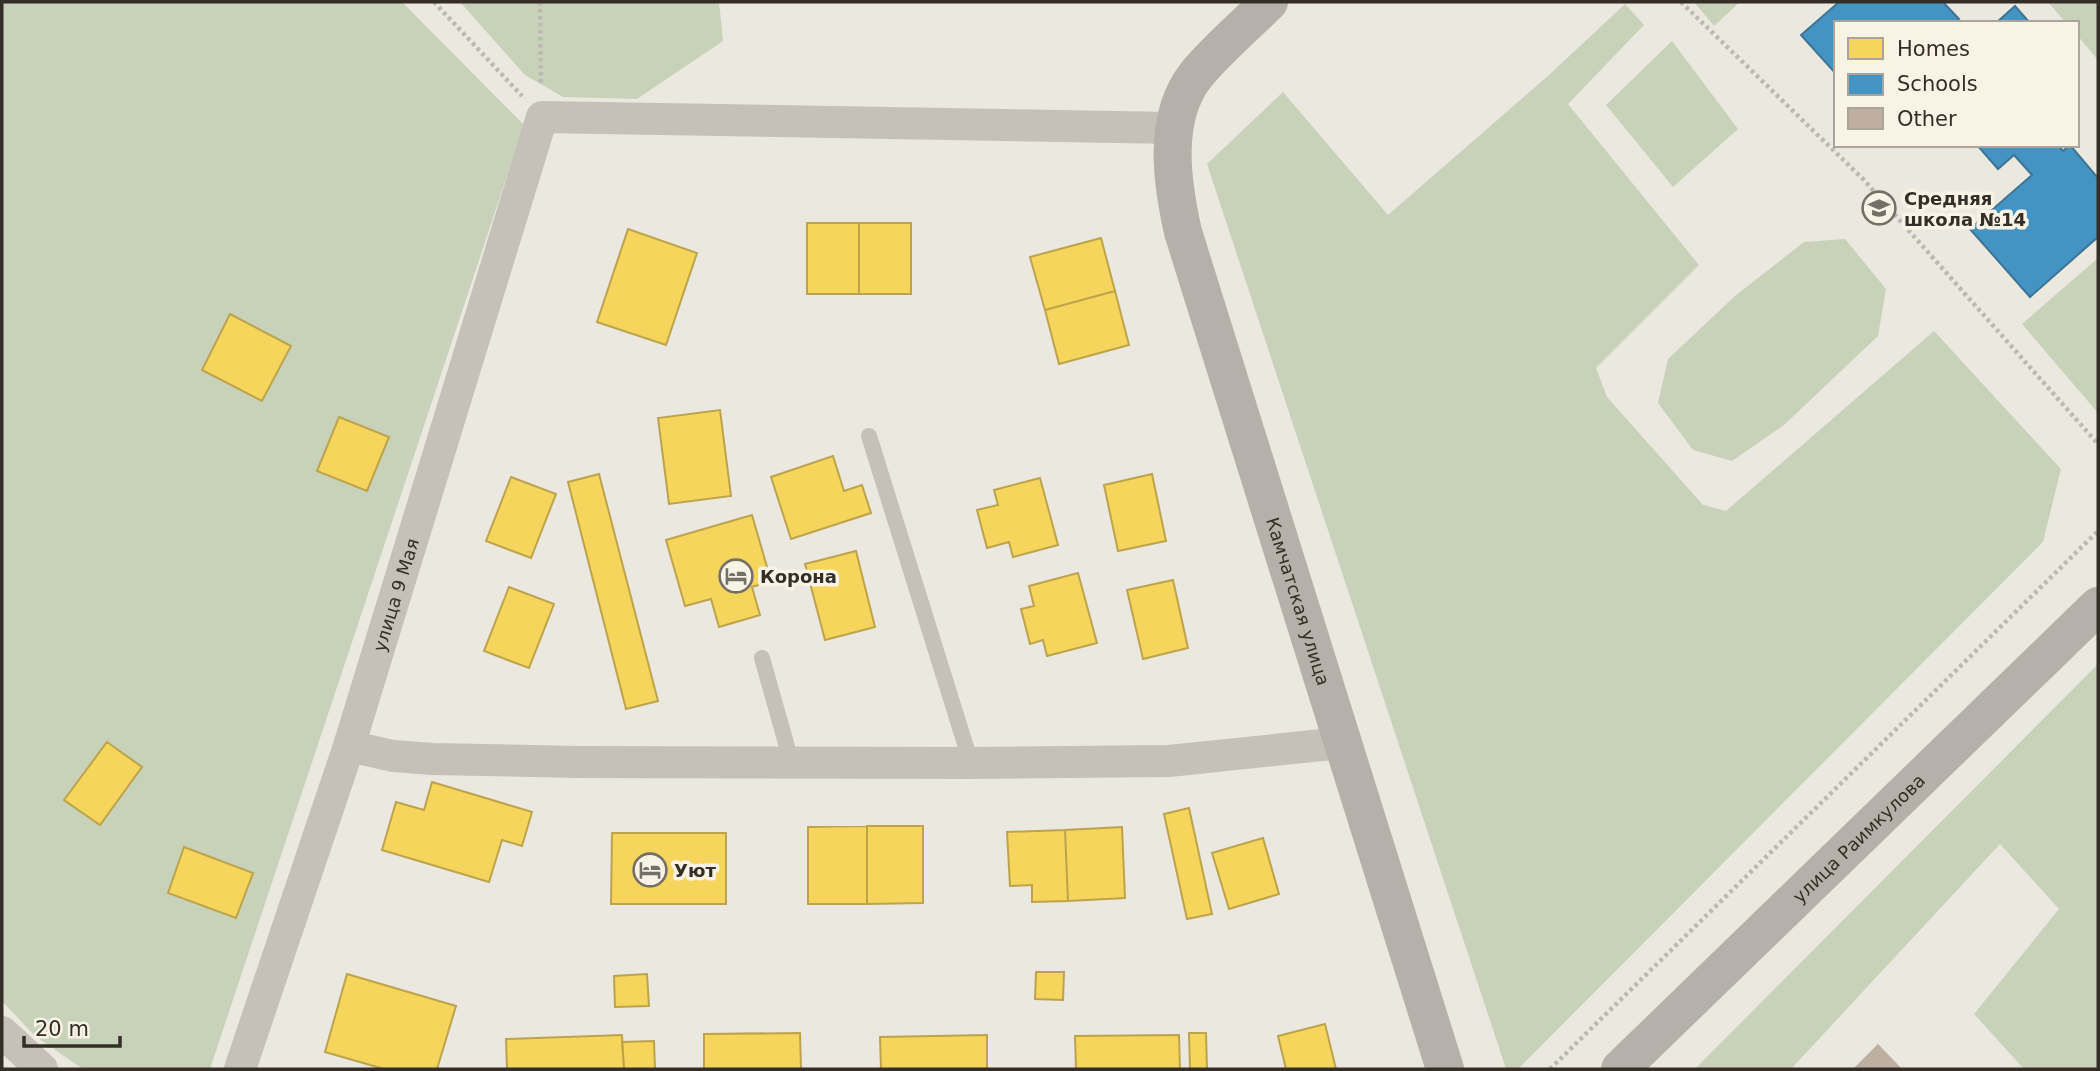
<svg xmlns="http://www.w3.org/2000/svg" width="2100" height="1071" viewBox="0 0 2100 1071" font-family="'DejaVu Sans',sans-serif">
	<rect width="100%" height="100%" fill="#ebe8df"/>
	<path fill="#c8d2b9" d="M2,2H402L524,125L210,1069H83L35,1036L2,1001Z
		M460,2H719L723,41L637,99L563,97L525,75Z
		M1694,2H1740L1714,26Z
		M2048,2H2098V60L2077,35V23H2066Z
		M1625,4L1644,25L1568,104L1699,265L1596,368L1607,397L1703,505L1726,511L1934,331L2061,469L2043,542L1518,1069H1506L1207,164L1283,92L1388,215L1549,75Z
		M1672,41L1738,129L1673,187L1606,105Z
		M1845,239L1886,289L1878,336L1784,425L1732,461L1693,450L1658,403L1668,359L1735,296L1804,242Z
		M2098,258V413L2022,324Z
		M2098,664V1069H2024L1974,1014L2059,909L2000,844L1791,1069H1695Z"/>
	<path fill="#f6d55c" stroke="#bca34c" stroke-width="2" d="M807,223H859V294H807Z
		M859,223H911V294H859Z
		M628,229L697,253L666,345L597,322Z
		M1101,238L1115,291L1045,310L1030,257Z
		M1115,291L1129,345L1059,364L1045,310Z
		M230,314L291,346L262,401L202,370Z
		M720,410L731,496L669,504L658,418Z
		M339,417L389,437L367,491L317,471Z
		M833,456L844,491L862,485L871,513L791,539L771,477Z
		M599,474L658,701L626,709L568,482Z
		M1152,474L1166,541L1118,551L1104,485Z
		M511,477L556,494L531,558L486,541Z
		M1040,478L1058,545L1013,557L1009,542L987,548L977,510L998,505L994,490Z
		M752,515L771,581L752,587L760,615L719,627L711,599L685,606L666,540Z
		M856,551L875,627L825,640L805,564Z
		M1078,573L1097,643L1047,656L1043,640L1030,644L1021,609L1034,606L1029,586Z
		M1173,580L1188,648L1143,659L1127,590Z
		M509,587L554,604L529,668L484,651Z
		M107,742L142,767L100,825L64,800Z
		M432,782L532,812L522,846L502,840L489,882L382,850L396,802L424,810Z
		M1189,808L1212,914L1187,919L1164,814Z
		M867,826H923V903L867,904Z
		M867,826V904H808V827Z
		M1122,827L1125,898L1068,901L1065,830Z
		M1065,830L1068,901L1032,902V885L1010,886L1007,832Z
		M612,833H726V904H611Z
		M1263,838L1279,894L1229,909L1212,853Z
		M184,847L253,873L236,918L168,893Z
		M1036,972H1064L1063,1000L1035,999Z
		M347,974L456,1006L437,1069H384L325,1052Z
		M647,974L649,1006L615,1007L614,976Z
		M1325,1024L1336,1069H1286L1278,1036Z
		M800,1033L801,1069H704V1034Z
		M1189,1033H1206L1207,1069H1190Z
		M622,1035L624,1069H507L506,1039Z
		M987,1035V1069H881L880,1037Z
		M1179,1035L1180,1069H1076L1075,1036Z
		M654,1041L655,1069H624L622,1042Z"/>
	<path fill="#4393c3" stroke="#3f7594" stroke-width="2" d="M1839,2H1943L1959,19L1954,23H1836V74L1801,35Z
		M2015,6L2030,23H1996Z
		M1977,145H2058L2063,151L2070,145L2098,178V237L2030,297L1970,229L2032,175L2014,155L1998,169Z"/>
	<path fill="#beafa1" d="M1878,1044L1902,1069H1853Z"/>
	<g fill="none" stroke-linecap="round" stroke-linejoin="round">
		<path stroke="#bdb8b1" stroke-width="4.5" stroke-dasharray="3.5 3.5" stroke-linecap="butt" d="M434,2L522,96
			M540,2L541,85
			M1681,2L1864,180L2098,444
			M1550,1069L2098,531"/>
		<path stroke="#c5c0b8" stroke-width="16" d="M869,436L971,763
			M762,658L791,761"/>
		<g stroke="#c5c0b8" stroke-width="32">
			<path d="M349,746L393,756L433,759L577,762L971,763L1169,761L1341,743"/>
			<path d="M2,1032L42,1069"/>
			<path id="s1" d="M240,1069L349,746L542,117L1174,128"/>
		</g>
		<g stroke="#b5b0a9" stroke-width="38">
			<path id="s2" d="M1269,2C1247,24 1215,51 1196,75C1162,118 1172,183 1183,232L1445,1069"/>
			<path id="s3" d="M1620,1069L2098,606"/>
		</g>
	</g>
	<defs>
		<symbol id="school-ring" viewBox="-11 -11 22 22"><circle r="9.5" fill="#f9f3e6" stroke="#756f67" stroke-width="1.5"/><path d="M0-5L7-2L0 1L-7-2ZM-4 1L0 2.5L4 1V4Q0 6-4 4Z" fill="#756f67"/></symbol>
		<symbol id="hotel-ring" viewBox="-11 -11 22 22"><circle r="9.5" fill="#f9f3e6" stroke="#756f67" stroke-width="1.5"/><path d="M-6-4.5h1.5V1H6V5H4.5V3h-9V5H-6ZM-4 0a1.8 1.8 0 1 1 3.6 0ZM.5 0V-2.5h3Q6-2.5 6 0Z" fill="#756f67"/></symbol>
	</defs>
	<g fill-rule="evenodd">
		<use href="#school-ring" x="1860" y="189" width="38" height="38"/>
		<use href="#hotel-ring" x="717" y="557" width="38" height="38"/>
		<use href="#hotel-ring" x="631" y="851" width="38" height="38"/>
	</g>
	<g text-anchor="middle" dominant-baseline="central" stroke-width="7" stroke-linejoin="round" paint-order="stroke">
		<g font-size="18" font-weight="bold" fill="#352e27" stroke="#f9f3e6" text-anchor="start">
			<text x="1904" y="198">Средняя<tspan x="1904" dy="21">школа №14</tspan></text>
			<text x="760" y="576">Корона</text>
			<text x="674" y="870">Уют</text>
		</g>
		<g font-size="18" fill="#352e27" stroke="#f9f3e6">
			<text stroke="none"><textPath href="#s1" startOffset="499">улица 9 Мая</textPath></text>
			<text stroke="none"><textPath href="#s2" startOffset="653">Камчатская улица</textPath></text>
			<text stroke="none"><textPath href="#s3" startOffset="332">улица Раимкулова</textPath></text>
		</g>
	</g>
	<rect width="2100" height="1071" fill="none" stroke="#352e27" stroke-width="7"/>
	<rect x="1834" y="21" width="245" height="126" fill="#f9f3e6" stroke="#aba49a" stroke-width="2"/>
	<rect x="1848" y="38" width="35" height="21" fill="#f6d55c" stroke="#aba49a" stroke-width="2"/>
	<text x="1897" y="56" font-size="21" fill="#352e27">Homes</text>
	<rect x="1848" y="74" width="35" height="21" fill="#4393c3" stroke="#aba49a" stroke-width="2"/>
	<text x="1897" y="91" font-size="21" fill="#352e27">Schools</text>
	<rect x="1848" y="108" width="35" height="21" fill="#beafa1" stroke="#aba49a" stroke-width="2"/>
	<text x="1897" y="126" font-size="21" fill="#352e27">Other</text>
	<path d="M24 1036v10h96v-10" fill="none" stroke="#352e27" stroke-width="3.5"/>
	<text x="35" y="1036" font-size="21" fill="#352e27" stroke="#f9f3e6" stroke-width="5" paint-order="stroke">20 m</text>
</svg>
